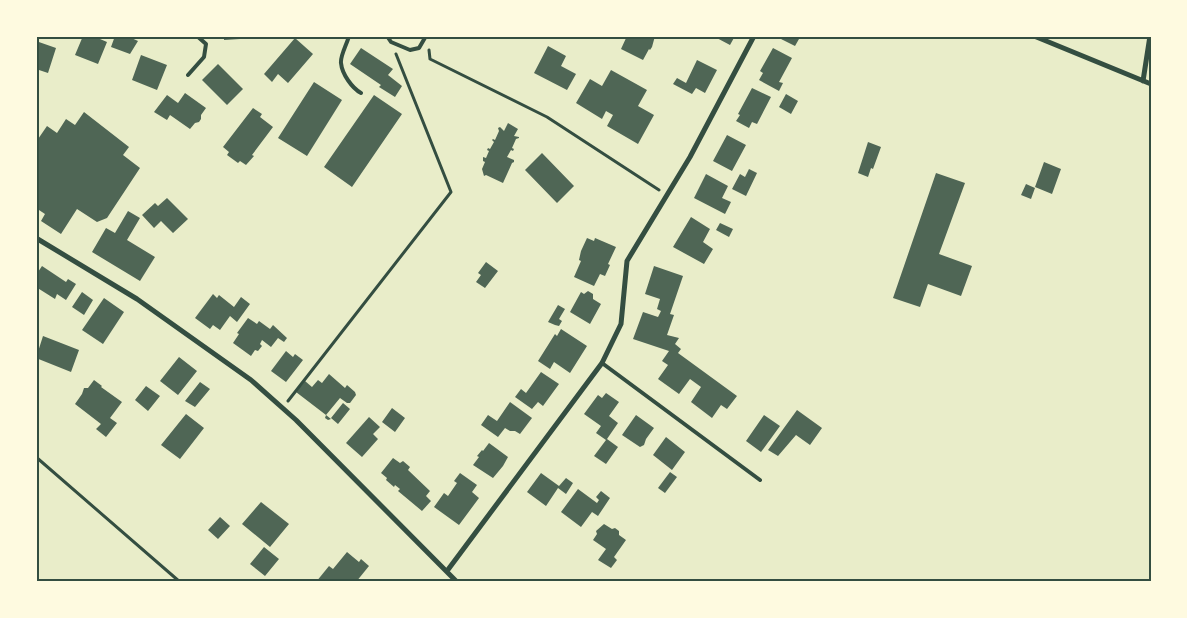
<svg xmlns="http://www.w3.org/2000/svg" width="1187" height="618" viewBox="0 0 1187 618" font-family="Figtree,sans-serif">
	<rect width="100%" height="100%" fill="#e9edc9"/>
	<path fill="#4f6655" d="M83,36H93L107,42L98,64L75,55Z
		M115,36H127L138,41L130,54L111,47Z
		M224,36H257V38L224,40Z
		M627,36H655L652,47L650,50L649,49L643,60L621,49Z
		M713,36H735L730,45Z
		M783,36H794L799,39L795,46L781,39Z
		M295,38L313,54L288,83L278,74L272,82L264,74Z
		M36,41L56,48L48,73L36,69Z
		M548,46L566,56L561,66L576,74L567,90L534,73Z
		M361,48L393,69L388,75L402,86L395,97L379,87L381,85L350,64Z
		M773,48L792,58L779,82L783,83L779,91L759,80L763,73L760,71Z
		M141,55L167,65L157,90L132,80Z
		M697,60L717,70L705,93L696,88L692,94L673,84L677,78L686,83Z
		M218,64L243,89L227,105L202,80Z
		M611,70L647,90L638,106L654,115L638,144L607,126L613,115L606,111L602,119L576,103L590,79L602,86Z
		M314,82L342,100L307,156L278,138Z
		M752,88L771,97L757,124L752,122L749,128L736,121L740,115L738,114Z
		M185,93L206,108L201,115V119L199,122L195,123L190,129L170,115L167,120L154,112L167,95L178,103Z
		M786,94L798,101L791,114L779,107Z
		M374,95L402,114L352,187L324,167Z
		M253,108L262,114L260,117L273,127L252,155L254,156L246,165L240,161L238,163L227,155L229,152L223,147Z
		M84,112L129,147L123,155L140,168L107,218L97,222L77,209L61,234L41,221L45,214L36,208V142L47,126L57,133L66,119L75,125Z
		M508,123L518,129L514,136L519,137V138L516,139L512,148L514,149L513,151L511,150L507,157L514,160V162L512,163L503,183L486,175L484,176L482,169L485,162L483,161V157L486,158L489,151L487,150L488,148L490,149L494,142L492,140L493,139L495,140L499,131L498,128L500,127L504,131Z
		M727,135L746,145L732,171L713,161Z
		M868,142L881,147L873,169L871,168L868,177L858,173Z
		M542,153L574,186L557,203L525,170Z
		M1044,162L1061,169L1052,194L1035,187Z
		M749,169L757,173L746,196L732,189L740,174L745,177Z
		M936,173L965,183L939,254L972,266L961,296L928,284L920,307L893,298Z
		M706,174L728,186L722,198L731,202L725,214L694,198Z
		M1026,184L1035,188L1031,199L1021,195Z
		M167,198L188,219L173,233L161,221L154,228L142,215L155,203L158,206Z
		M128,211L140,218L127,240L155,257L140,281L92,252L106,228L115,233Z
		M691,217L710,229L703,242L713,249L704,264L673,247Z
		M720,223L733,229L729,237L716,230Z
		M587,238L594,241L595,238L616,247L608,264L610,265L605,276L600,274L594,286L574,277L581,261L579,260L581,251Z
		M486,262L498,271L485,288L476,282L481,275L478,273Z
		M42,266L66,282L68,279L76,284L66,300L57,294L55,299L36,287V275Z
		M654,266L683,276L670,314L674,315L667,335L679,338L675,344L681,349L678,353L737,396L727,409L721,405L712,418L691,402L701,387L690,379L679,394L658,379L668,365L662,361L669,351L633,339L643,312L658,317L661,311L657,309L660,299L645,294Z
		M588,291L593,294V299L601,304L590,324L570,312L581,292L584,294Z
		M82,292L93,300L84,315L72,307Z
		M213,294L217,298L219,295L234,307L241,297L250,304L237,322L230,316L220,330L213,325L210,329L195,318Z
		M104,298L124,312L103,344L82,330Z
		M558,305L565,309L559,319L562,321L559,326L555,325L548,322Z
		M248,318L257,324L259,321L270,329L273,325L287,338L284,342L278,338L271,347L262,340L260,344L262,346L258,351L255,350L251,356L233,343L239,334L237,333Z
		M561,329L587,346L570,373L554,362L550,369L538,361L555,334L557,336Z
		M43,336L79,350L71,372L36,358Z
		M286,351L293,357L295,354L303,360L286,382L271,371Z
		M179,357L197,371L178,395L160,381Z
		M541,372L559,384L543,406L538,402L532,409L515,397L521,389L526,393Z
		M329,374L345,388L347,385L355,392L356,395L350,403H347L340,398L326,415L331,419L328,420L325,418L326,415L296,392L305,381L312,387L318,380L322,383Z
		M94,380L102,386L101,387L122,402L110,418L117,423L106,437L96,429L101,424L75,404L82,394L84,388H88Z
		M200,382L210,389L195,407L185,401Z
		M146,386L160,396L148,411L135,400Z
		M606,393L619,402L609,416L618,423L607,439L618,447L606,464L594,456L606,440L596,433L601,426L584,414L598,395L602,398Z
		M510,402L532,418L520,434L515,431H510L505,428L498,437L481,425L488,415L497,421Z
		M343,403L350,409L338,424L331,418Z
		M392,408L405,418L395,432L382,422Z
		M797,410L822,428L810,445L796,435L778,456L768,450Z
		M186,414L204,428L180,459L161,445Z
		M636,415L654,428L646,439L644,445L640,447L622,435Z
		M764,415L780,426L761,452L746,441Z
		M369,417L380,427L373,434L378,439L362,457L346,443Z
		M666,437L685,452L672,470L653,455Z
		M489,443L508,457L503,466L493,478L473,465L479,457L477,456L482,450L483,451Z
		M393,458L400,463L403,461L410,467L408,470L430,491L426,496L431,501L422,511L398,491L400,489L395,485L394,487L386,480L387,478L381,473Z
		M670,472L677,477L665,493L658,488Z
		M460,473L477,485L472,492L479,498L459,525L434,507L444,493L448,496L457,483L454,481Z
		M541,473L559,486L566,478L573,483L566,494L558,488L546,506L527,492Z
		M578,489L597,503L599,500L596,497L601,491L610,498L598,516L592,512L581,527L561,512Z
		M261,502L289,524L270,547L242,524Z
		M220,517L230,526L218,539L208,530Z
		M604,524L612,529L615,528L619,531V535L626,540L614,557L617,560L611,568L598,560L606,549L593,540L597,534L596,531Z
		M264,547L279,559L265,576L250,564Z
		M347,552L359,562L361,559L369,566L356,582H316L329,566L333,569Z"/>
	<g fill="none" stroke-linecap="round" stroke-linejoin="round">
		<path stroke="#344e41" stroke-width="3" d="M429,50L430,59L547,117L659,190
			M288,401L451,192L396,54
			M36,457L180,582"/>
		<path stroke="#344e41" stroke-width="4" d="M349,36C347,44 340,56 341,63C342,74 352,88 361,93
			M387,36L391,42L410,50L419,48L426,36
			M188,75L204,57L206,44L197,36
			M602,363L760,480"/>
		<path stroke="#344e41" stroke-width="5" d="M1034,36L1151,84
			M1143,81L1150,36
			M36,238L137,299L251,380L296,420L457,582
			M447,571L602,363L621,324L627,261L690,157L754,36"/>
	</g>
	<rect width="1187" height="618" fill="none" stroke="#fefae0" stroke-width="75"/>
	<rect x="38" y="38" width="1112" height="542" fill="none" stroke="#344e41" stroke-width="2"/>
</svg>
